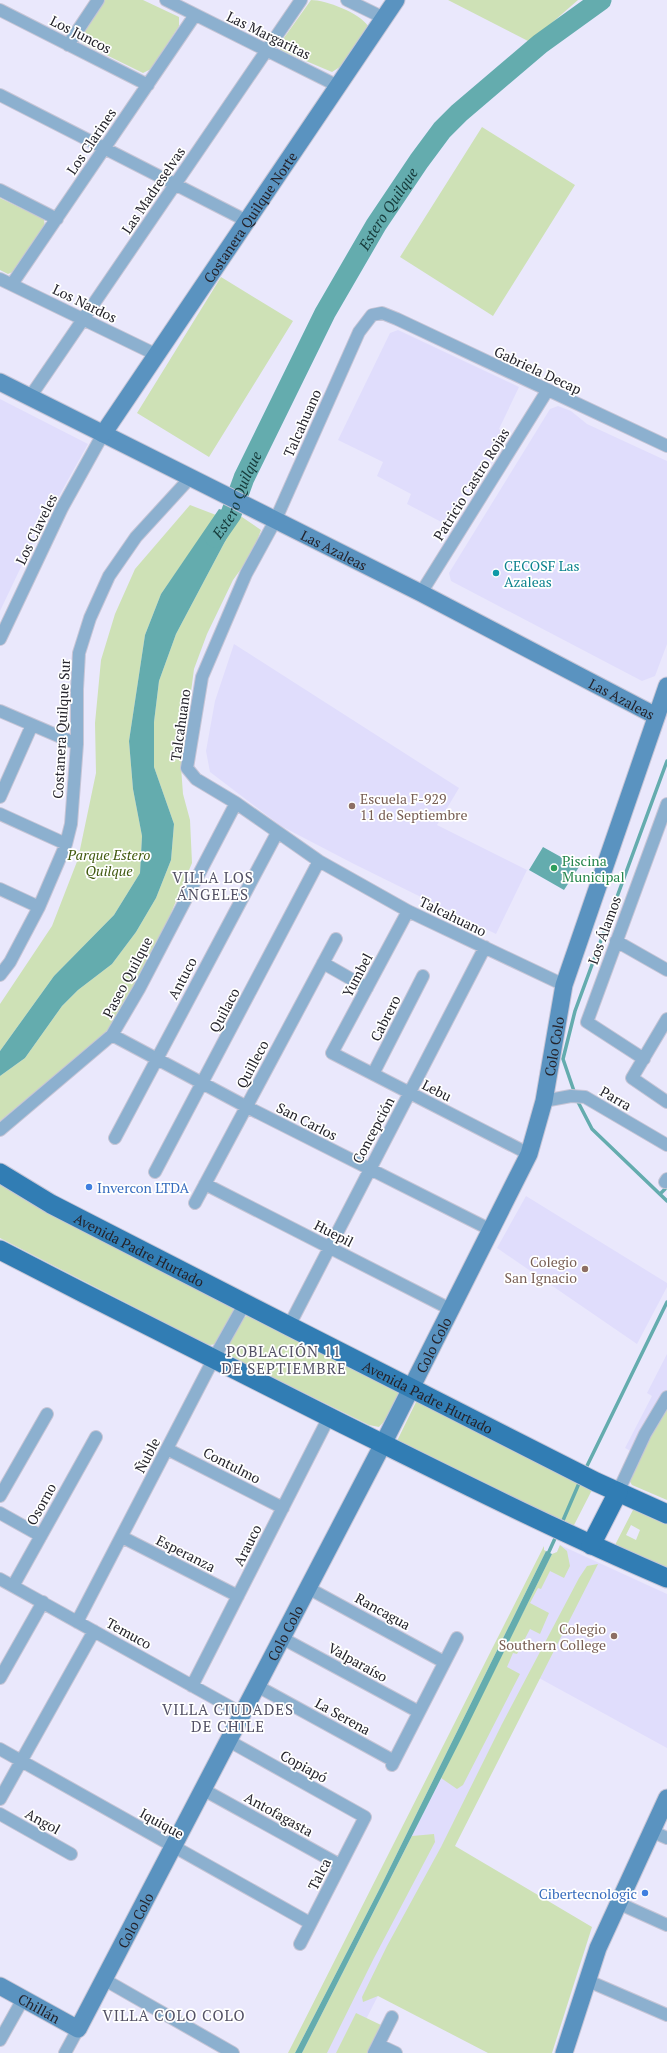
<svg xmlns="http://www.w3.org/2000/svg" width="667" height="2053" viewBox="0 0 667 2053" font-family="'PT Serif',serif">
	<rect width="100%" height="100%" fill="#eae8fc"/>
	<path fill="#e0ddfc" d="M398,330L519,387L499,429L506,434L449,526L407,504L411,494L377,476L383,462L338,440L390,333Z
		M0,399L88,444L30,548L0,611Z
		M558,406L571,411L587,424L667,461V644L655,676L642,681L451,581L449,573L550,409Z
		M234,644L459,788L437,825L527,870L496,934L354,864L281,826L210,772L206,751L215,701Z
		M526,1196L667,1283V1287L637,1344L497,1248Z
		M667,1354V1428L650,1461L625,1448L652,1396L647,1393Z
		M560,1545L667,1594V1748L539,1678L349,2053H302L463,1735L552,1554L557,1552Z"/>
	<path fill="#cee1b6" fill-rule="evenodd" d="M105,0H143L179,17V26L151,69L143,73L82,43L81,35Z
		M311,0C326,0 360,13 368,26L343,65L332,72L280,50L281,42Z
		M448,0H578L530,42Z
		M482,127L575,185L493,316L400,257Z
		M0,198L44,219L45,228L17,270L8,274L0,270Z
		M221,277L293,321L209,457L137,413Z
		M190,505L216,515L161,594L145,635L129,741L133,789L142,836L140,873L114,915L54,976L0,1051V1004L52,926L78,859L96,773L95,723L101,660L115,614L135,569Z
		M239,515L261,530L252,554L233,580L207,634L194,669L181,767L183,794L190,820L192,863L166,925L132,993L109,1030L0,1121V1076L25,1058L62,1006L78,990L112,964L136,932L156,898L171,860L174,824L154,767V722L159,681L176,634Z
		M0,1180L231,1304L234,1310L216,1344L210,1345L204,1343L0,1238Z
		M250,1314L395,1387C396,1389 398,1391 398,1393C400,1401 385,1422 379,1427L369,1425L231,1357L227,1347L243,1318Z
		M417,1400L593,1488L572,1529L396,1443Z
		M667,1403V1500L632,1485L629,1480Z
		M635,1506L667,1520V1572L613,1549ZM631,1525L640,1530L636,1540L626,1535Z
		M560,1545L567,1551L570,1566L564,1578L550,1571L541,1589L538,1588L530,1603L549,1613L540,1634L530,1629L517,1654L513,1653L507,1667L520,1674L463,1785L457,1789L441,1778L552,1554L557,1552Z
		M544,1546V1550L546,1551L380,1888L295,2053H288Z
		M598,1564L455,1846L592,1927L552,2053H488L378,1996L363,2002L362,1997L387,1946L441,1847L502,1724L579,1578L587,1566Z
		M434,1834L435,1842L374,1958L327,2053H302L412,1836Z
		M356,2013L381,2025L367,2053H336Z"/>
	<path fill="#64acae" d="M219,509L239,515L176,634L159,681L154,722V767L174,824L171,860L156,898L136,932L112,964L78,990L62,1006L25,1058L0,1076V1051L54,976L114,915L140,873L142,836L133,789L129,741L145,635L161,594Z
		M543,847L579,867L564,890L529,870Z
		M546,1551L552,1554L463,1735L302,2053H295L380,1888Z"/>
	<g fill="none" stroke-linecap="round" stroke-linejoin="round">
		<path stroke="#64acae" stroke-width="3.5" d="M575,1094L563,1059L575,1011L667,761
			M577,1100L592,1129L667,1201
			M660,1194L665,1189
			M585,1470L667,1302
			M561,1525L580,1481
			M547,1556L557,1534"/>
		<path stroke="#64acae" stroke-width="21" id="s1" d="M215,537L231,514L244,478L325,313L376,225L419,161L442,130L459,113L540,44L601,0"/>
		<defs>
			<path id="street" d="M166,0L338,86
				M347,0L384,18
				M0,10L148,85
				M68,45L98,0
				M0,95L247,221
				M0,190L57,219
				M0,279L157,355
				M12,284L195,15
				M30,397L301,0
				M421,593L547,391
				M0,639L62,508L103,434
				M0,711L77,744
				M0,797L32,725
				M0,814L66,844
				M0,889L39,907
				M408,911L332,1053L529,1154
				M616,941L667,970
				M323,963L367,988
				M0,975L10,962L39,907L66,844L71,824L77,744V689L79,653L90,618L109,576L136,537L190,478
				M564,985L408,911L319,861L236,803L196,779L187,768L202,677L246,574L275,521L359,332L372,315L382,313L397,319L667,446
				M667,1019L632,1078L667,1102
				M112,1035L247,1107L491,1230
				M644,1059L587,1022L667,804
				M373,1074L423,976
				M544,1101L571,1096L585,1097L667,1145
				M0,1130L112,1035L139,989L236,803
				M115,1138L277,833
				M155,1172L319,861
				M665,1182L667,1179
				M205,1184L450,1309
				M195,1203L336,939
				M289,1326L485,947
				M167,1449L283,1508
				M618,1492L645,1434L667,1397
				M0,1496L47,1414
				M0,1513L41,1536
				M122,1537L238,1596
				M0,1579L243,1714
				M13,1586L96,1437
				M308,1588L444,1662
				M77,1622L213,1360L245,1303
				M282,1638L419,1712
				M0,1678L43,1602
				M192,1686L329,1417
				M257,1686L394,1761
				M229,1741L365,1817L300,1944
				M0,1749L310,1923
				M392,1765L457,1638
				M204,1790L340,1865
				M0,1799L94,1631
				M0,1814L71,1854
				M651,1831L667,1838
				M618,1903L667,1925
				M105,1980L233,2053
				M586,1980L667,2015
				M0,2040L23,1999
				M379,2045L396,2053
				M65,2053L78,2029
				M374,2053L392,2017"/>
			<g id="secondary">
				<path id="s2" d="M0,382L421,593L656,716"/>
				<path id="s3" d="M103,434L396,0"/>
				<path id="s4" d="M0,1986L78,2029L383,1444L529,1154L544,1101L564,985L667,686"/>
				<path d="M564,2053L598,1948L667,1798"/>
			</g>
			<g id="primary">
				<path id="s5" d="M0,1173L51,1204L289,1326L596,1482L667,1514"/>
				<path d="M0,1250C114,1309 229,1367 343,1424C450,1477 557,1531 667,1578"/>
				<path d="M591,1545L618,1492"/>
			</g>
		</defs>
		<use href="#street" stroke="#c6c5d6" stroke-width="14"/>
		<use href="#secondary" stroke="#c6c5d6" stroke-width="19"/>
		<use href="#primary" stroke="#c6c5d6" stroke-width="21"/>
		<use href="#street" stroke="#8cb0cf" stroke-width="12"/>
		<use href="#secondary" stroke="#5a93c0" stroke-width="17"/>
		<use href="#primary" stroke="#317db4" stroke-width="19"/>
	</g>
	<circle fill="#0f9aa8" stroke="#fff" stroke-width="1.5" cx="496" cy="573" r="4"/>
	<g fill="#8d6e63" stroke="#fff" stroke-width="1.5">
		<circle cx="352" cy="806" r="4"/>
		<circle cx="585" cy="1269" r="4"/>
		<circle cx="614" cy="1636" r="4"/>
	</g>
	<circle fill="#2e9e5b" stroke="#fff" stroke-width="1.5" cx="554" cy="868" r="4"/>
	<g fill="#3f7fe0" stroke="#fff" stroke-width="1.5">
		<circle cx="89" cy="1187" r="4"/>
		<circle cx="645" cy="1893" r="4"/>
	</g>
	<g text-anchor="middle" dominant-baseline="central" stroke-width="3.5" stroke-linejoin="round" paint-order="stroke">
		<g font-size="14" fill="#24232b" stroke="#fff">
			<text transform="translate(81 34) rotate(27)">Los Juncos</text>
			<text transform="translate(269 35) rotate(26)">Las Margaritas</text>
			<text transform="translate(91 141) rotate(-56)">Los Clarines</text>
			<text transform="translate(153 190) rotate(-56)">Las Madreselvas</text>
			<text stroke="none"><textPath href="#s3" startOffset="262">Costanera Quilque Norte</textPath></text>
			<text transform="translate(85 303) rotate(26)">Los Nardos</text>
			<text transform="translate(538 370) rotate(25)">Gabriela Decap</text>
			<text transform="translate(302 423) rotate(-66)">Talcahuano</text>
			<text transform="translate(471 484) rotate(-58)">Patricio Castro Rojas</text>
			<text transform="translate(36 529) rotate(-64)">Los Claveles</text>
			<text stroke="none"><textPath href="#s2" startOffset="374">Las Azaleas</textPath></text>
			<text stroke="none"><textPath href="#s2" startOffset="698">Las Azaleas</textPath></text>
			<text transform="translate(180 725) rotate(-82)">Talcahuano</text>
			<text transform="translate(61 729) rotate(-87)">Costanera Quilque Sur</text>
			<text transform="translate(453 916) rotate(26)">Talcahuano</text>
			<text transform="translate(604 930) rotate(-70)">Los Álamos</text>
			<text transform="translate(357 975) rotate(-62)">Yumbel</text>
			<text transform="translate(127 977) rotate(-62)">Paseo Quilque</text>
			<text transform="translate(182 978) rotate(-62)">Antuco</text>
			<text transform="translate(224 1010) rotate(-62)">Quilaco</text>
			<text transform="translate(385 1018) rotate(-63)">Cabrero</text>
			<text stroke="none"><textPath href="#s4" startOffset="1184">Colo Colo</textPath></text>
			<text transform="translate(252 1064) rotate(-62)">Quilleco</text>
			<text transform="translate(437 1090) rotate(27)">Lebu</text>
			<text transform="translate(616 1098) rotate(30)">Parra</text>
			<text transform="translate(307 1121) rotate(27)">San Carlos</text>
			<text transform="translate(373 1130) rotate(-62)">Concepción</text>
			<text transform="translate(334 1233) rotate(27)">Huepil</text>
			<text stroke="none"><textPath href="#s5" startOffset="159">Avenida Padre Hurtado</textPath></text>
			<text stroke="none"><textPath href="#s4" startOffset="860">Colo Colo</textPath></text>
			<text stroke="none"><textPath href="#s5" startOffset="483">Avenida Padre Hurtado</textPath></text>
			<text transform="translate(147 1455) rotate(-62)">Ñuble</text>
			<text transform="translate(232 1465) rotate(27)">Contulmo</text>
			<text transform="translate(41 1504) rotate(-61)">Osorno</text>
			<text transform="translate(247 1545) rotate(-63)">Arauco</text>
			<text transform="translate(186 1553) rotate(27)">Esperanza</text>
			<text transform="translate(383 1611) rotate(29)">Rancagua</text>
			<text transform="translate(129 1633) rotate(29)">Temuco</text>
			<text stroke="none"><textPath href="#s4" startOffset="536">Colo Colo</textPath></text>
			<text transform="translate(358 1662) rotate(29)">Valparaíso</text>
			<text transform="translate(343 1716) rotate(29)">La Serena</text>
			<text transform="translate(304 1766) rotate(29)">Copiapó</text>
			<text transform="translate(279 1814) rotate(29)">Antofagasta</text>
			<text transform="translate(43 1821) rotate(29)">Angol</text>
			<text transform="translate(162 1823) rotate(29)">Iquique</text>
			<text transform="translate(319 1874) rotate(-63)">Talca</text>
			<text stroke="none"><textPath href="#s4" startOffset="212">Colo Colo</textPath></text>
			<text stroke="none"><textPath href="#s4" startOffset="45">Chillán</textPath></text>
		</g>
		<g font-size="14" fill="#0d838f" stroke="#fff" text-anchor="start">
			<text x="504" y="565">CECOSF Las<tspan x="504" dy="16">Azaleas</tspan></text>
		</g>
		<g font-size="14" fill="#785e54" stroke="#fff" text-anchor="end">
			<text x="360" y="798" text-anchor="start">Escuela F-929<tspan x="360" dy="16">11 de Septiembre</tspan></text>
			<text x="577" y="1261">Colegio<tspan x="577" dy="16">San Ignacio</tspan></text>
			<text x="606" y="1628">Colegio<tspan x="606" dy="16">Southern College</tspan></text>
		</g>
		<g font-size="14" font-style="italic" fill="#3f580d" stroke="#fff">
			<text x="109" y="854">Parque Estero<tspan x="109" dy="16">Quilque</tspan></text>
		</g>
		<g font-size="14" fill="#27864d" stroke="#fff" text-anchor="start">
			<text x="562" y="860">Piscina<tspan x="562" dy="16">Municipal</tspan></text>
		</g>
		<g font-size="14" fill="#366cbe" stroke="#fff" text-anchor="start">
			<text x="97" y="1187">Invercon LTDA</text>
			<text x="637" y="1893" text-anchor="end">Cibertecnologic</text>
		</g>
		<g font-size="15" font-style="italic" fill="#163a3a" stroke="#fff">
			<text stroke="none"><textPath href="#s1" startOffset="372">Estero Quilque</textPath></text>
			<text stroke="none"><textPath href="#s1" startOffset="48">Estero Quilque</textPath></text>
		</g>
		<g font-size="15" letter-spacing="1" fill="#535165" stroke="#fff">
			<text x="213" y="877">VILLA LOS<tspan x="213" dy="17">ÁNGELES</tspan></text>
			<text x="284" y="1351">POBLACIÓN 11<tspan x="284" dy="17">DE SEPTIEMBRE</tspan></text>
			<text x="228" y="1709">VILLA CIUDADES<tspan x="228" dy="17">DE CHILE</tspan></text>
			<text x="174" y="2015">VILLA COLO COLO</text>
		</g>
	</g>
</svg>
